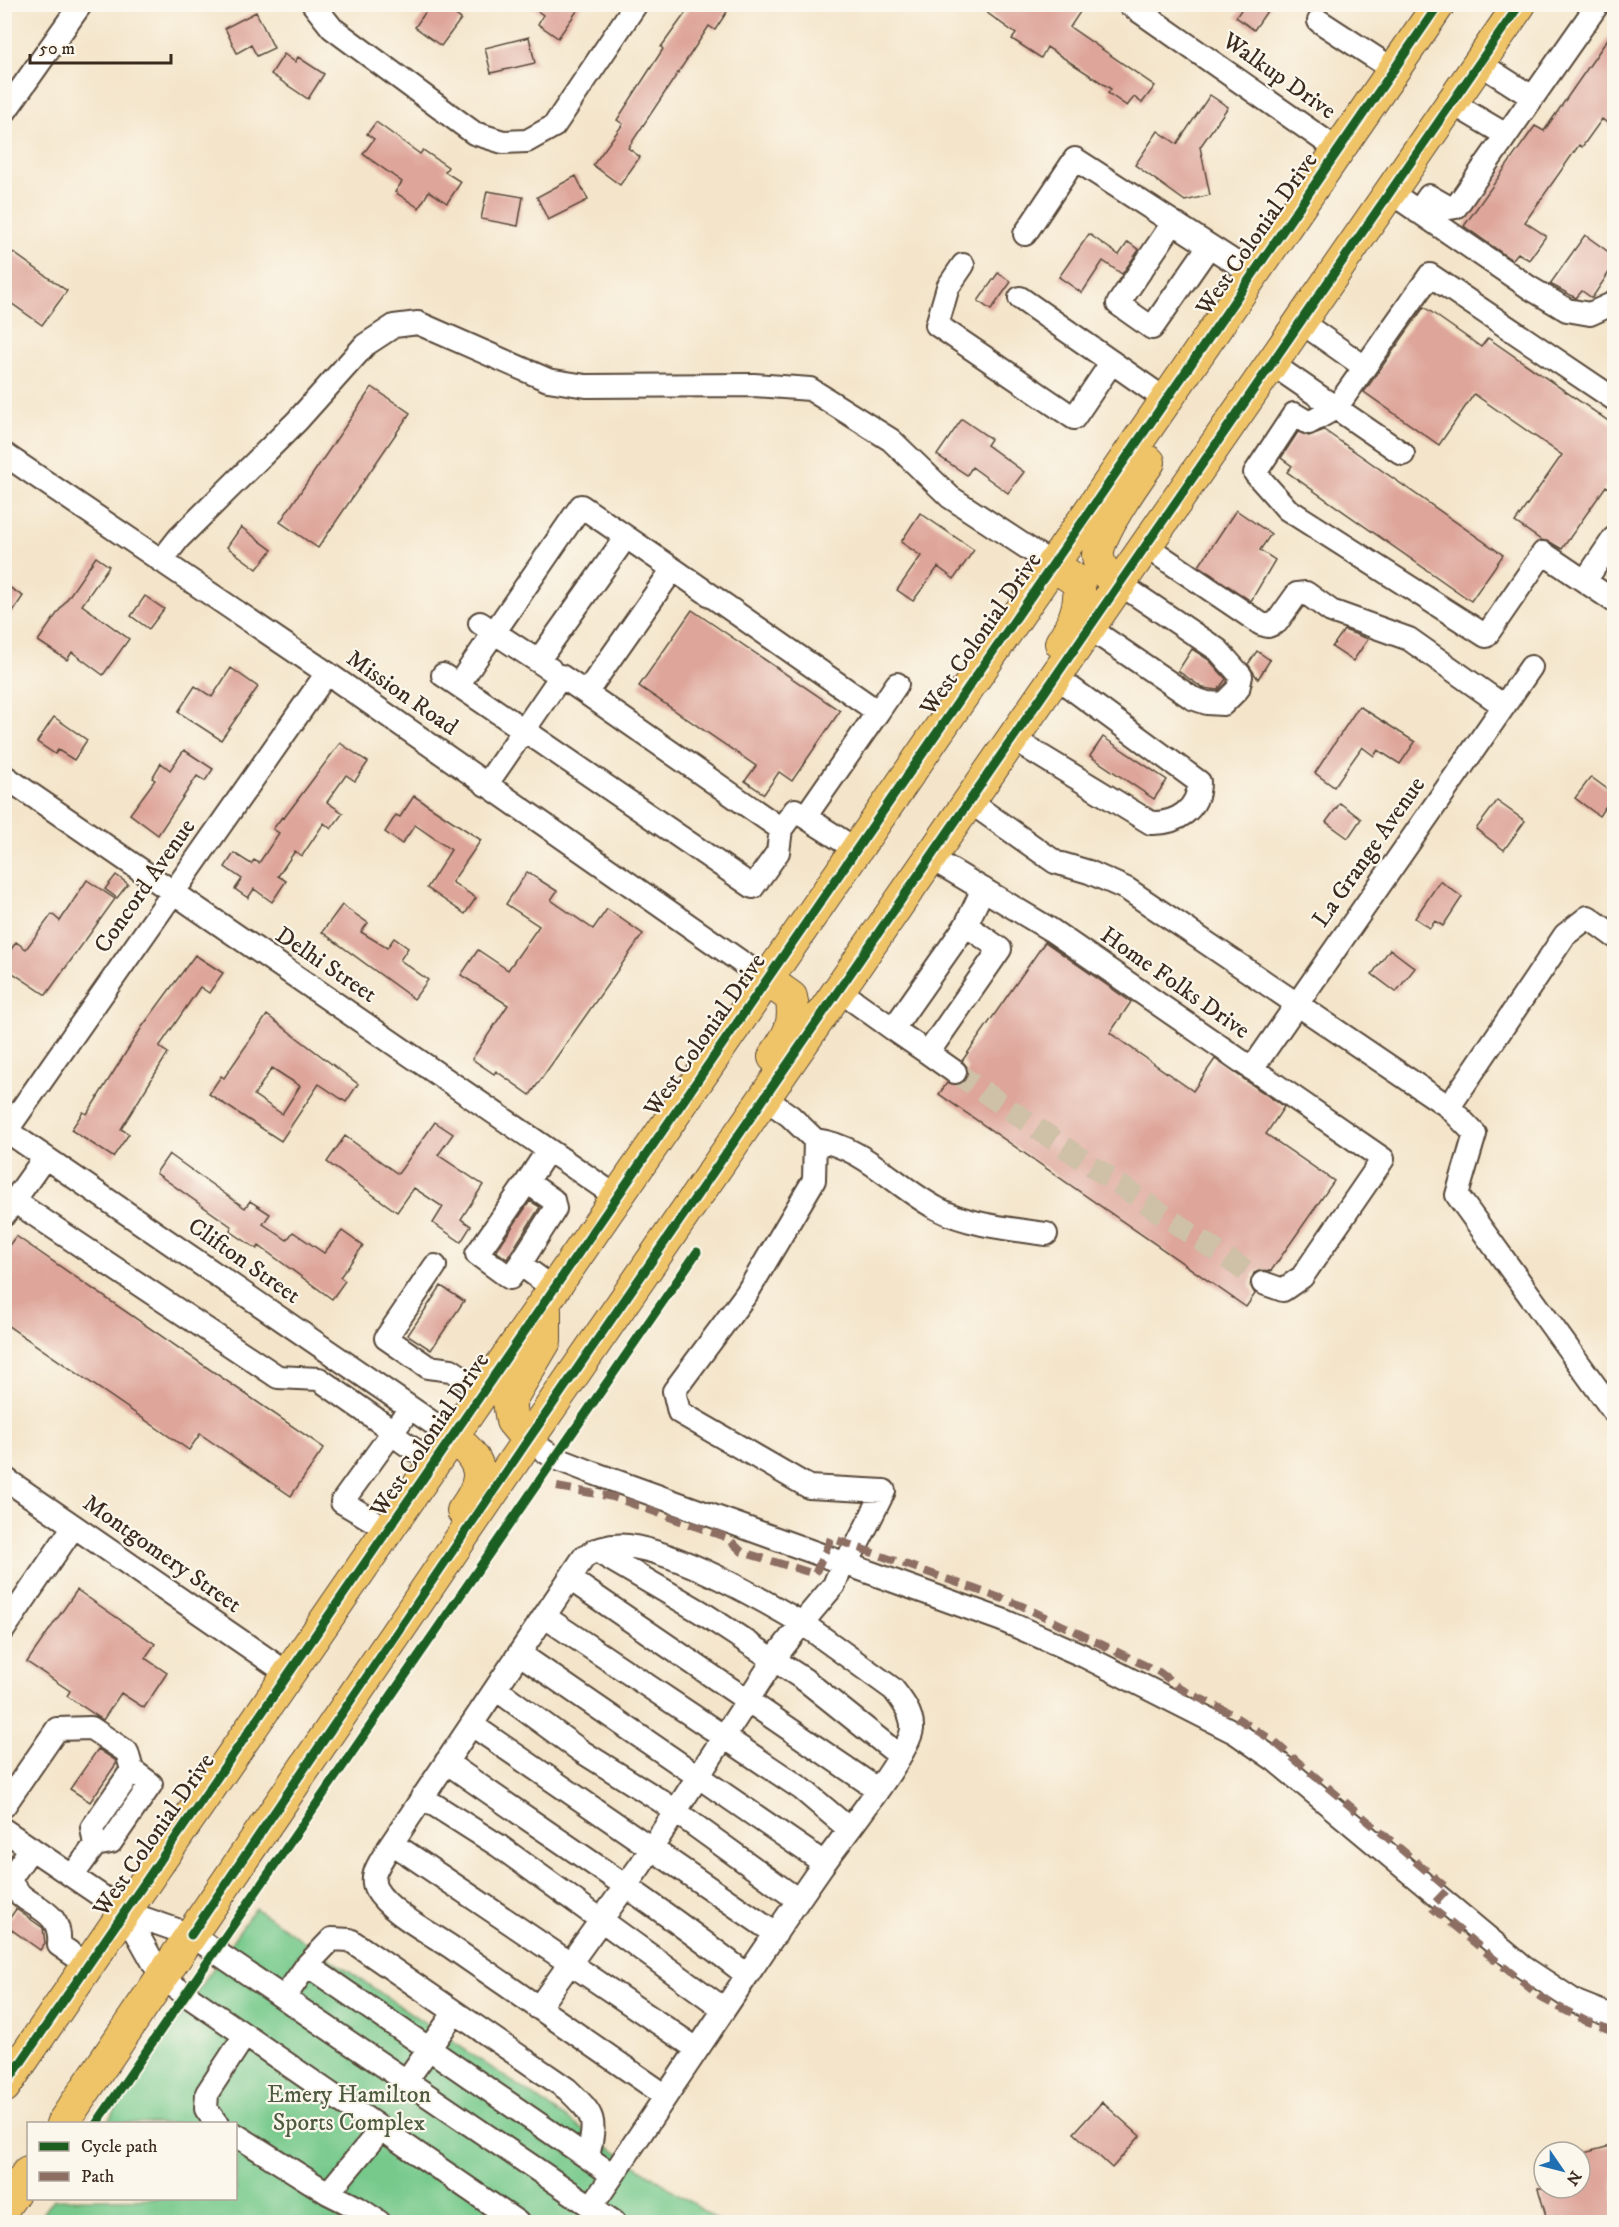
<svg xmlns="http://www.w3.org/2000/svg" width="1619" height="2227" viewBox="0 0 1619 2227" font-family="'IM FELL DW Pica',serif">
	<rect width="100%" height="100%" fill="#fbf7ec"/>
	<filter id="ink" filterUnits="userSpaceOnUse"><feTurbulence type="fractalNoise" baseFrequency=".0167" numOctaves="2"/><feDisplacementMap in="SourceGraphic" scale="12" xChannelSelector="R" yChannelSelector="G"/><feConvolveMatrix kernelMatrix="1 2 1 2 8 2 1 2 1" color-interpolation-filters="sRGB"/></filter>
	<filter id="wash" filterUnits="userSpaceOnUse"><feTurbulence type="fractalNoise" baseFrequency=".008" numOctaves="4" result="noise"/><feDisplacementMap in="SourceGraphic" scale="24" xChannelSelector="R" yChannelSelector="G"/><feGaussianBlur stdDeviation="1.35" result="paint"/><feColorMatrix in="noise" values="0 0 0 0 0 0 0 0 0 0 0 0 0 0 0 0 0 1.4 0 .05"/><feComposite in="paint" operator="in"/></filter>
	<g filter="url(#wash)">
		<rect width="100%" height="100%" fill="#f4e5ca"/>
		<path fill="#76c98b" stroke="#587a54" stroke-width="1.5" d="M255,1908L720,2222H37L54,2199L236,2198V2124L106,2123Z"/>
		<g id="blocks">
			<path fill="#dea59a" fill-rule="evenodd" d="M431,4H441L461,19L441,46L415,27Z
				M528,4H582L558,38L538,24L543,15Z
				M692,4H732L715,30L709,26L628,148L640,157L620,185L593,165L623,124L617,120L663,49L661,47Z
				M975,4H1069L1080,12L1070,27L1155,86L1142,103L1134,97L1127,106L1108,93L1111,89L1047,47L1041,58L1012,39L1016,34Z
				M1245,4H1272L1254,30L1236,17Z
				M256,12L274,48L257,56L251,45L237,53L225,28Z
				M1614,30V128L1602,119L1582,147L1579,145L1525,222L1546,236L1529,260L1518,253L1512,260L1464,226L1535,126L1544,131Z
				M529,37L535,63L491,73L485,48Z
				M284,54L295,62L298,57L324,74L308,99L271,74Z
				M1210,95L1228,107L1200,147L1210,195L1185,201L1135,165L1158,131L1177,144Z
				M376,122L420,154L423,150L448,167L445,172L461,182L447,203L429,191L419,208L395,192L402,182L363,154L374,139L367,134Z
				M576,176L588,200L548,220L537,197Z
				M487,191L523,197L518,226L481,219Z
				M1089,234L1119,255L1128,242L1139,250L1122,274L1103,261L1082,293L1059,277Z
				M1585,235L1614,256V265L1592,298L1582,291L1576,298L1550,284Z
				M4,246L67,291L42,325L4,298Z
				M998,273L1011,282L991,310L978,301Z
				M1424,307L1481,347L1488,338L1614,425V491L1606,486L1562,549L1550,542L1541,540L1515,522L1562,455L1474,394L1439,445L1364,392Z
				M372,387L410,413L318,548L280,522Z
				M962,419L991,439L987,445L1024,472L1008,493L972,467L967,475L937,455Z
				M1324,430L1503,555L1471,601L1287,472L1292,466L1281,458L1298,432L1309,436Z
				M1236,510L1271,534L1260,550L1275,560L1251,601L1199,566Z
				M920,513L974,550L954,579L938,567L913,601L897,590L921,556L901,542Z
				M241,527L272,550L257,569L227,547Z
				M96,557L109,566L82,605L129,639L103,675L72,652L67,660L38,641Z
				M4,584L23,596L4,625Z
				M145,596L164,609L149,629L131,616Z
				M692,610L840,711L792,781L779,772L764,794L745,781L756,766L639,686Z
				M1344,630L1368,639L1353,661L1332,647Z
				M1192,649L1209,660L1226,679L1218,690L1203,688L1178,671Z
				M1257,651L1270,660L1258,679L1248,664Z
				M231,668L258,687L221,740L178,712L195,686L212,697Z
				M1359,706L1415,742L1400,764L1378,750L1374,756L1362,747L1334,787L1315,773Z
				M54,717L87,740L74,760L58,750L55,754L37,742Z
				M1103,737L1167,780L1154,799L1090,756Z
				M340,743L368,762L355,781L346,775L327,802L343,813L331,829L324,823L302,856L295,851L278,876L286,881L272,902L254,889L248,898L235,889L242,879L225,867L234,853L251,864L254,860L259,863L279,833L273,829L282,817L284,818Z
				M184,750L213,769L205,781L197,776L158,835L130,814L155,780L152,778L161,763L170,770Z
				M1591,777L1614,794L1599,816L1575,798Z
				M414,796L481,840L452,882L476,898L465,914L427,888L451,850L415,825L402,844L385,832L396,815L400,817Z
				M1497,801L1525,821L1504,850L1476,829Z
				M1340,803L1361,819L1348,838L1326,822Z
				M527,872L557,891L551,900L593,929L607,909L643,934L530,1095L496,1071L494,1074L472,1059L508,1005L461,975L478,950L508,970L539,926L506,904Z
				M116,875L128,884L117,898L105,889Z
				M87,880L115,899L46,995L4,967V960L16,942L26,949L52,914L60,921Z
				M1440,881L1462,897L1443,926L1435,921L1430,928L1415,918Z
				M342,905L368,923L361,932L387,948L394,938L408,948L400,960L428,980L414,999L322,932Z
				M1045,942L1131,1002L1110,1033L1193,1091L1215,1059L1284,1107L1266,1134L1334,1181L1271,1271L1261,1270L1254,1273L1250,1285L1255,1294L1246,1307L939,1094L947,1083L960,1084L966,1079L967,1067L962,1061Z
				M1390,949L1415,968L1396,992L1372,974Z
				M195,955L223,973L209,993L200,987L159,1047L168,1053L121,1129L129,1134L113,1157L71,1130L83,1112L87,1114L142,1027Z
				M267,1015L358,1084L346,1102L319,1084L281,1141L209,1094L221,1076L224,1078ZM272,1068L300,1086L282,1114L254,1095Z
				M435,1122L453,1134L438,1155L483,1185L461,1219L471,1226L461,1242L433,1223L443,1207L414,1188L397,1212L327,1162L345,1136L398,1174Z
				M169,1154L245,1208L250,1201L270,1214L263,1224L287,1240L293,1232L324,1253L342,1231L363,1246L340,1277L345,1281L332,1299L259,1246L257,1249L230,1231L232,1227L156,1173Z
				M530,1201L540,1207L507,1259L496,1251Z
				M16,1236L324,1448L291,1496L200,1434L189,1450L4,1323V1252Z
				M441,1286L464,1301L431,1350L408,1335Z
				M77,1590L155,1644L145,1658L167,1673L144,1708L121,1693L103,1720L67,1696L70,1691L27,1662Z
				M98,1749L115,1760L116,1764L90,1802L70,1789Z
				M16,1909L43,1928L45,1943L40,1950L5,1925Z
				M1102,2102L1140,2136L1112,2168L1074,2133Z
				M1614,2145V2223H1548L1538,2188H1580V2154Z"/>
		</g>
	</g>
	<g filter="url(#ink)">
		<use href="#blocks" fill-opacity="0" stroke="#574638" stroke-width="1.5"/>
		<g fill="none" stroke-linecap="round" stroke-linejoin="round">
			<path stroke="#cfc0a8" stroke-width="22" stroke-dasharray="22 11" stroke-linecap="butt" d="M955,1072L1263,1283"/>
			<defs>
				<path id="minor" d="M313,4L332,28L474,133L503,142L527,141L554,126L636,4
					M1129,4L1338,150
					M1319,21L1394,70
					M1479,63L1532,97
					M1452,103L1506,135
					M4,113L81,4
					M1390,192L1530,288L1567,310L1590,314L1614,303
					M1418,212L1429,196L1450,208L1456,207L1598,4
					M1173,223L1118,304L1152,328L1209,246
					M1025,234L1075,159L1253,274
					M963,265L948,287L937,325L1074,418L1112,362
					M1020,298L1166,400
					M1301,322L1363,366
					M1272,364L1403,454
					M1614,399L1430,275L1336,408L1309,423L1294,414L1255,473L1287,509L1486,636L1543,553L1614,601
					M4,454L327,673L767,980
					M1146,546L1261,624L1268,626L1277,622L1297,594L1306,593L1331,611L1409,639L1504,706
					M161,561L179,538L297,421L365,345L394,326L418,323L548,380L586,386L754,385L810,389L891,440L950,497L1052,564
					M1585,581L1614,538
					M480,623L550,669
					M1089,628L1192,698L1207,703L1223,704L1238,689L1241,676L1218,650L1120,584
					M538,661L626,537
					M443,675L524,730L561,676L586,693
					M458,685L581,506L673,569
					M878,712L897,684
					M1013,739L1151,823C1176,824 1199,810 1199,782L1056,677
					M4,776L617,1197
					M486,785L524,730L753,887L778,852L781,829
					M970,802L1055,862L1089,872L1127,889L1449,1107L1475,1134L1457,1195L1614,1412
					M805,817L878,712L673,569L586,693L781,829L795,810C815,824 836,836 856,850
					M931,858L1051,930L1383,1159L1302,1277L1283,1290L1263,1283
					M840,991L893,1029L966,925L983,889
					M893,1029L928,1053L1000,949L966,925
					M928,1053L955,1072
					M1252,1069L1531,667
					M1449,1107L1565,935L1588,917L1614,936
					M4,1129L453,1437
					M7,1130L327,673
					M815,1140C862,1145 897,1188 938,1209C968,1225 1012,1229 1046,1234
					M548,1150L527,1182L553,1200L555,1209L520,1264L554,1289
					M14,1201L278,1377L319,1379L393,1431
					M4,1215L45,1157
					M520,1264L510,1278L477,1254L527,1182
					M435,1266L386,1338L428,1367L451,1370L484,1392
					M392,1434L434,1464
					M528,1440L555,1458L596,1474L1002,1620L1084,1656L1236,1733L1275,1760L1523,1967L1576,2002L1614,2017
					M4,1478L290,1675
					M389,1530L342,1502L402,1419
					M595,1550L701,1612L805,1680L900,1756
					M570,1579L877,1789
					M545,1617L802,1789L849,1829
					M4,1629L74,1526
					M520,1654L824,1863
					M496,1689L581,1751L661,1801L798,1900
					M472,1725L776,1934
					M446,1762C546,1833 650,1899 747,1975
					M422,1797L499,1846L724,2009
					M4,1806L57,1729L91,1728L127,1752L132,1770L151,1784L111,1842L95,1845L73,1875
					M4,1830L125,1912L191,1935L614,2222
					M392,1843L697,2049
					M95,1845L92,1828L132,1770
					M31,1848L10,1879C20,1910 63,1903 59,1945L88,1965
					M125,1912L162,1978L517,2222
					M307,1965L332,1939L350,1940L567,2089C596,2117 596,2118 588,2157
					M284,1998L307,1965L613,2175L591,2207
					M538,2008L640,1866L777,1655L802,1623L893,1689C901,1699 913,1714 912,1729C910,1753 840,1841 822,1866C769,1942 718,2019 666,2096C594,2046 523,1997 451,1947C430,1933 388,1911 376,1889C369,1876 380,1863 386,1852L584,1557C598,1548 611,1544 628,1546C680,1553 756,1596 802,1623L834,1585L843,1564L856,1547L884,1491L809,1487L679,1412L674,1391L747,1293L814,1180L815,1140L790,1116L766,1099
					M406,2081L455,2012
					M217,2124L206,2109L207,2093L245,2035
					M236,2135L328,2193
					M613,2175L666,2096
					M379,2222L358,2208L328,2193L381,2129"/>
				<path id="highway" d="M1052,564L1078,582C1083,604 1073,625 1061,643
					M1120,584C1109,576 1099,570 1098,556C1096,536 1136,480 1149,462
					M767,980L791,997C797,1023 789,1035 774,1057
					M453,1437C483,1462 488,1477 463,1511
					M528,1440L512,1421L509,1402L545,1341V1310
					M4,2087L1439,4
					M62,2124L528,1440L1520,4
					M4,2207L28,2172"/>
			</defs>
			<use href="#minor" stroke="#574638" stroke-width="26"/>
			<use href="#highway" stroke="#574638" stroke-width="34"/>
			<use href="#minor" stroke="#fff" stroke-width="22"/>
			<use href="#highway" stroke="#efc469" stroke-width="32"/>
			<path stroke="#8d6e63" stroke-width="8" stroke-dasharray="15 8" stroke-linecap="butt" d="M557,1487L613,1497L728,1538L742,1552L815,1574L831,1538L1020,1605L1159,1672L1183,1690L1226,1711L1272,1740L1448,1889L1431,1907L1543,1999L1586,2021L1614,2031"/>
			<defs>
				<path id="cycleway" d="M191,1935L528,1440L1520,4
					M4,2087L1439,4
					M96,2124L697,1252"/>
			</defs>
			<use href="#cycleway" stroke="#fbf7ec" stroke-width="13"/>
			<use href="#cycleway" stroke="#1b5e20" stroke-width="9"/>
		</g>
	</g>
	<g text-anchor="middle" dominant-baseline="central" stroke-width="4.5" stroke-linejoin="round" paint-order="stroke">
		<g font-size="24" fill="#3b2a1e" stroke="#fbf7ec">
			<text transform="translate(1279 76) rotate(35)">Walkup Drive</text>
			<text transform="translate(1257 234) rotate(-55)">West Colonial Drive</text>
			<text transform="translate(981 634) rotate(-55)">West Colonial Drive</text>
			<text transform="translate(402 693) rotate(35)">Mission Road</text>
			<text transform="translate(1369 852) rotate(-55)">La Grange Avenue</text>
			<text transform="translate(145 886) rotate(-55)">Concord Avenue</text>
			<text transform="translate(326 965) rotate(34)">Delhi Street</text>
			<text transform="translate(1175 983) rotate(35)">Home Folks Drive</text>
			<text transform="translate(705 1035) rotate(-55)">West Colonial Drive</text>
			<text transform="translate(244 1261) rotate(35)">Clifton Street</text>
			<text transform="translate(430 1435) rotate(-56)">West Colonial Drive</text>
			<text transform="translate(162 1554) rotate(35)">Montgomery Street</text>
			<text transform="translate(154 1835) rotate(-55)">West Colonial Drive</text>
		</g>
		<g font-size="24" fill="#4d5a3f" stroke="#fbf7ec">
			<text x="349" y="2095">Emery Hamilton<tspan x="349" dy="28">Sports Complex</tspan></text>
		</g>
	</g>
	<rect width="1619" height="2227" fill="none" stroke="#fbf7ec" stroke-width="24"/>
	<rect x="27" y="2122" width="210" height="78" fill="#fbf7ec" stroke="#aea59a" stroke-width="1.5"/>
	<rect x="39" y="2142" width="30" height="9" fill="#1b5e20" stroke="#aea59a" stroke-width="1.5"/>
	<text x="81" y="2152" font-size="18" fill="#3b2a1e">Cycle path</text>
	<rect x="39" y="2172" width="30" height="9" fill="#8d6e63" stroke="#aea59a" stroke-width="1.5"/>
	<text x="81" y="2182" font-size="18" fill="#3b2a1e">Path</text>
	<g transform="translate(1562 2170) rotate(125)"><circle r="28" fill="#fbf7ec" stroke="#aea59a" stroke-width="1.5"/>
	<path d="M0-4.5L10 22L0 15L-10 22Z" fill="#1f6fb2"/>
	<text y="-9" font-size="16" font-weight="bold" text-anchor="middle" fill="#3b2a1e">N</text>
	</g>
	<path d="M30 54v9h141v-9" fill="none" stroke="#3b2a1e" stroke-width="3"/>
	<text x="39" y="54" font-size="18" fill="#3b2a1e" stroke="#fbf7ec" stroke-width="4.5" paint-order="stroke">50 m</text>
</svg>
